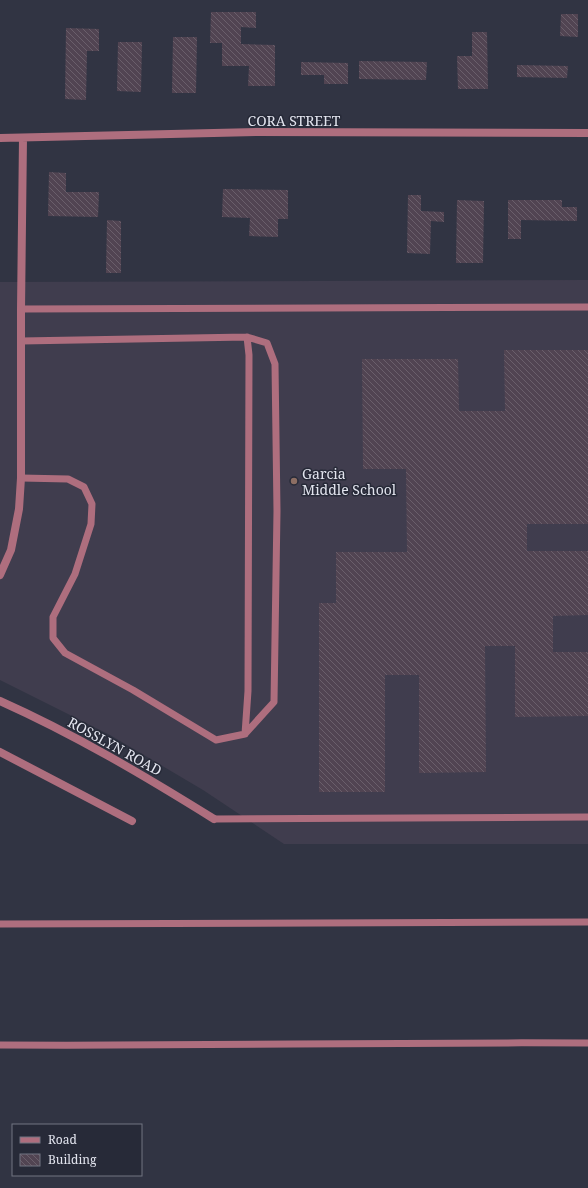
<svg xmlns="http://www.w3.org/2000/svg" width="588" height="1188" viewBox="0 0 588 1188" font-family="'Noto Serif',serif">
	<defs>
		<pattern id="building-back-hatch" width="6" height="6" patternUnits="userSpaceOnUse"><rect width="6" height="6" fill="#514452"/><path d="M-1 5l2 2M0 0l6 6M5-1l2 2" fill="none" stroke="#6a5f6b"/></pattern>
	</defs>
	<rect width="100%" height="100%" fill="#313443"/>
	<path fill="#403d4e" d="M588,280V844H284L203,790L110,735L0,680V282Z"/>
	<path fill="url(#building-back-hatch)" d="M211,12H256V28L241,27V44L275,45V86H248L249,66H222V43H210Z
		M561,14H578V37L560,36Z
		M66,28L99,29V51H87L86,100L65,99Z
		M472,32H487L488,89H458L457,56H472Z
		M173,37H197L196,93H172Z
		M118,42H142L141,92L117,91Z
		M359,61L427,62L426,80L359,79Z
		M301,62L348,63V84H324V75H301Z
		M517,65L568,66L567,78L517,77Z
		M49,172L66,173V192H99L98,217L48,216Z
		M223,189L288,190V219H278V237L249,236L250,218L222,217Z
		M408,195H421V211L444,212V222L431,221L430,254L407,253Z
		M457,200L484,201L483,263H456Z
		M508,200H562V207H577V221L521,220V239H508Z
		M107,220L121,221V273H106Z
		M504,350H588V524H527V551H588V615L553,616V652H588V716L515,717V646H485L486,772L419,773V675H385V792H319V603H336V552H407L406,469H363L362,359H458L459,411H505Z"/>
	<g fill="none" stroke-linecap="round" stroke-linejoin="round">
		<path stroke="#ae6e7e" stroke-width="7" d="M21,309L588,307
			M21,341L247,337L267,343L275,364L277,511L274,702L245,734L216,740L133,690L65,653L53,638V617L75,574L91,524L92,504L84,487L68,479L21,478
			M245,734L248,691L249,355L247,337
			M214,819L588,817
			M0,924L588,922
			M0,1045C196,1046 392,1042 588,1043"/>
		<path stroke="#ae6e7e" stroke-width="8" d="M0,138L257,132L588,133
			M0,575L11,550L19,509L21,478V309L23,138
			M0,701C74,734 145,776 214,819
			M0,752L132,821"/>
	</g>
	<circle fill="#8d6e63" stroke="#272a38" stroke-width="1.5" cx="294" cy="481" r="4"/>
	<g text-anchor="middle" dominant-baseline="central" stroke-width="3" stroke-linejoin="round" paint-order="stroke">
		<g font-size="14" fill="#e2e4ee" stroke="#272a38">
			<text x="294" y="120">CORA STREET</text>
			<text transform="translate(115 746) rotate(29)">ROSSLYN ROAD</text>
		</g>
		<g font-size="14" fill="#e2e4ee" stroke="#272a38" text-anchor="start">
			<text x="302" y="473">Garcia<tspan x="302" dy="16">Middle School</tspan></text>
		</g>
	</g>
	<rect x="12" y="1124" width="130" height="52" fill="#272a38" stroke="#727481"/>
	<rect x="20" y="1137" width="20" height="6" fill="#ae6e7e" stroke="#727481"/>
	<text x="48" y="1144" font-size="12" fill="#e2e4ee">Road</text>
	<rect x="20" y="1154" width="20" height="12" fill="url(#building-back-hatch)" stroke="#727481"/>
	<text x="48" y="1164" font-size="12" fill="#e2e4ee">Building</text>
</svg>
